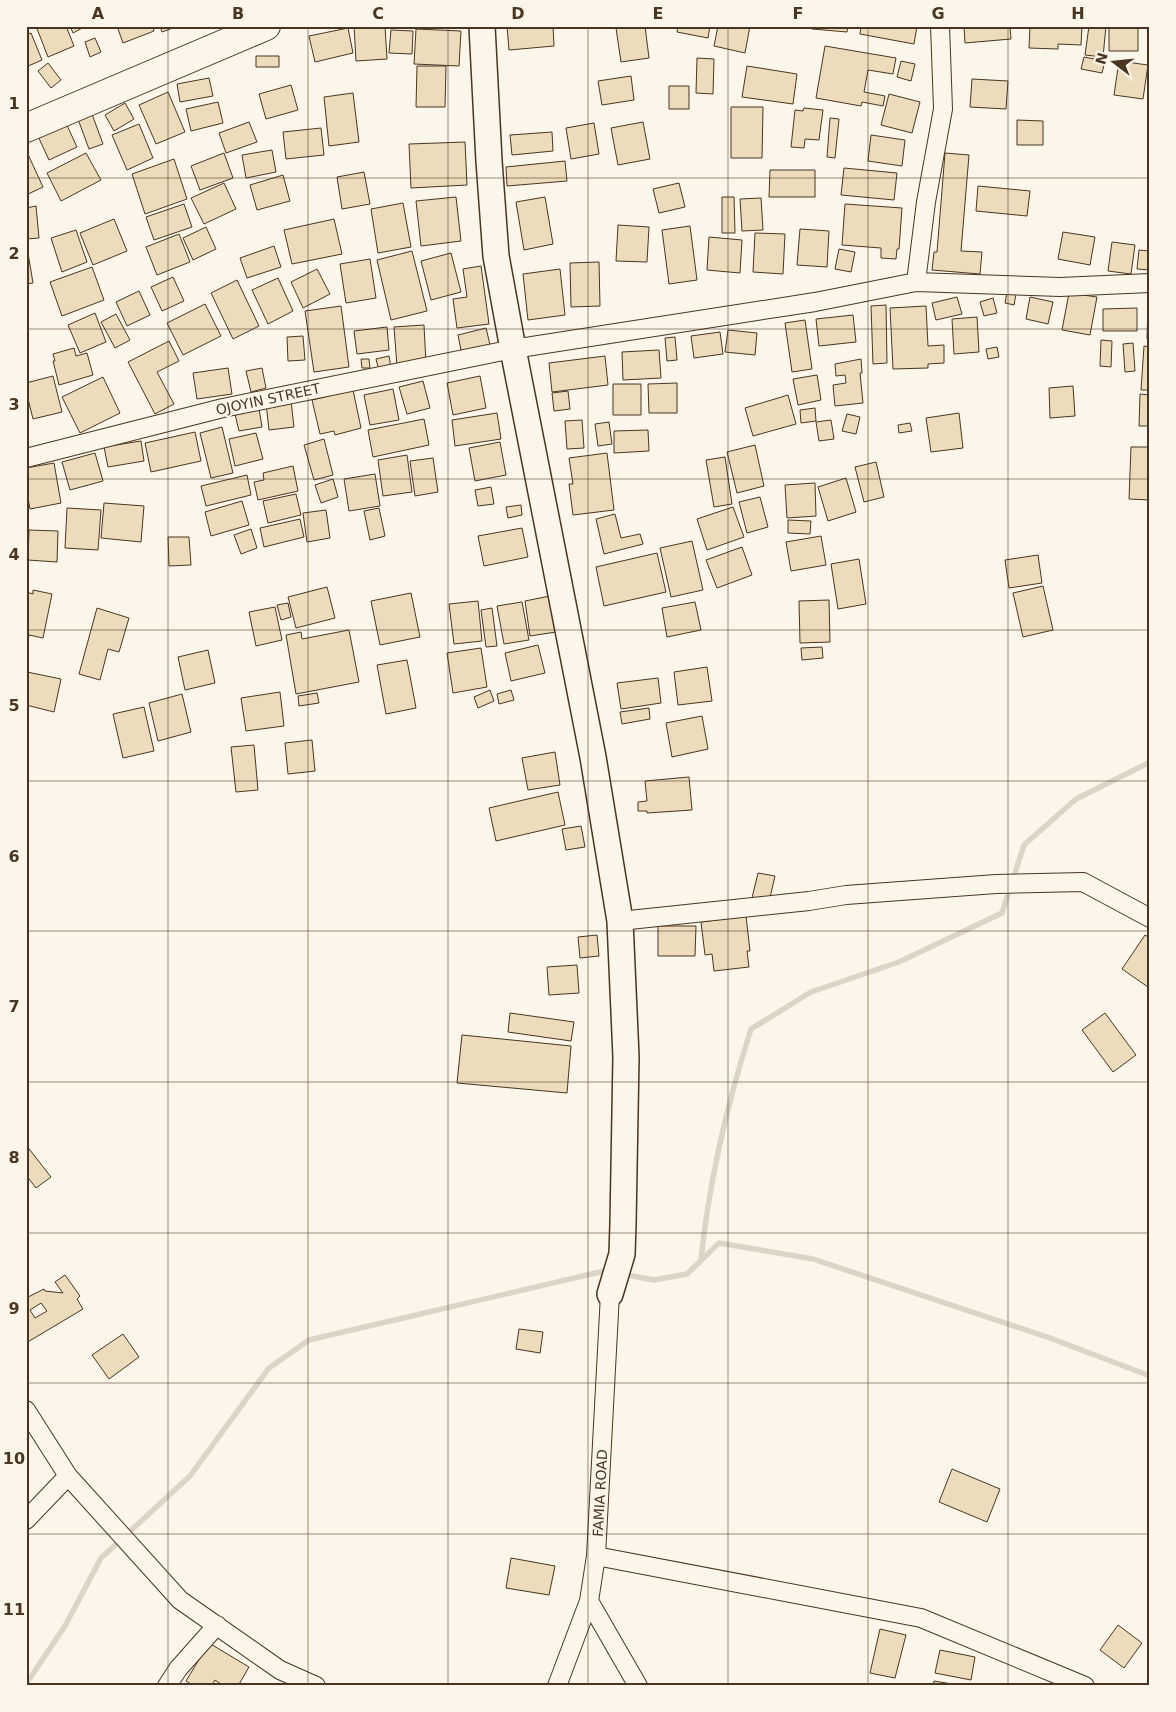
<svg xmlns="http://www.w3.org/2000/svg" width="1176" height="1712" viewBox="0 0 1176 1712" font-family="'DejaVu Sans',sans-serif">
	<rect width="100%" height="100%" fill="#fbf6e9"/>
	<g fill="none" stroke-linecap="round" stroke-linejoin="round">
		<path stroke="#dcd4c6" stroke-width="5.5" d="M701,1260C709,1182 727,1104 751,1029L811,992L899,962L1002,913L1024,845L1076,799L1150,762
			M622,1274L654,1280L687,1274L719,1243L813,1259L1050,1338L1150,1376
			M26,1684L65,1626L101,1558L190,1476L269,1368L309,1340L604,1271L610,1272"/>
	</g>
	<path fill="#ecdcbc" stroke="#4a3520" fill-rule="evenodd" d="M36,26H66L74,46L48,57Z
		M70,26H86L73,33Z
		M117,26H153L154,31L123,43Z
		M160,26H178L162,32Z
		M354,26H385L387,59L356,61Z
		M507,26H553L554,46L509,50Z
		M627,26H645L649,58L621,62L616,28Z
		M678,26H710L708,38L677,32Z
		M718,26H750L745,53L714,46Z
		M812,26H848L847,32L812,29Z
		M861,26H917L914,44L860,34Z
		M964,26H1010L1011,39L965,43Z
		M1030,26H1082L1081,45L1058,44V49L1029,48Z
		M1089,26H1106L1103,57L1085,55Z
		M1109,26H1138V51H1109Z
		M348,28L353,53L315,62L309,36Z
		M416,29L461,31L459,66L414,64Z
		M391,30L413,31L412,54L389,53Z
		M31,33L42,60L26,67V35Z
		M95,38L101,52L90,57L85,42Z
		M825,46L896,58L893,74L868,70L864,92L885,96L883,106L862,102L861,106L816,98Z
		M256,56H279V67H256Z
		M1084,57L1105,61L1102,73L1081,69Z
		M697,58L714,59L713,94L696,93Z
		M901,61L915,64L911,81L897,77Z
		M1119,61L1148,65L1143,99L1114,95Z
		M48,63L61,80L51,88L38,71Z
		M417,66H446L445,107H416Z
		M747,66L797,74L793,104L742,97Z
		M631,76L634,100L602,105L598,81Z
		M209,78L213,96L180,102L177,84Z
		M972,79L1008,81L1006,109L970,107Z
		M291,85L298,110L266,119L259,94Z
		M669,86H689V109H669Z
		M168,92L185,132L156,144L139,105Z
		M353,93L359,142L329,146L324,97Z
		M889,94L920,102L912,133L881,125Z
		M218,102L223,123L191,131L186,109Z
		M125,103L134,119L114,131L105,115Z
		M89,106L103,144L89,149L75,111Z
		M731,107H763L762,158H731Z
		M804,108L823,110L819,140L805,139L804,148L791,147L795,110L803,111Z
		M830,118L839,119L835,158L827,157Z
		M1017,120L1043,121V145H1017Z
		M65,121L77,147L49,160L37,134Z
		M249,122L257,142L226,153L219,133Z
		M643,122L650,159L618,165L611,128Z
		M594,123L599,154L571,159L566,128Z
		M139,124L153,158L127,170L112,135Z
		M321,128L324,155L286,159L283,132Z
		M552,132L553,151L512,155L510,135Z
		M871,135L905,140L902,166L868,161Z
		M465,142L467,185L411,188L409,144Z
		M26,150L43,187L26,195Z
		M272,150L276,172L246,178L242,155Z
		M86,153L101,180L61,201L47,173Z
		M224,153L233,178L200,190L191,166Z
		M945,153L969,155L961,251L982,252L980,274L932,270L934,252H937Z
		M174,159L187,199L145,214L132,174Z
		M565,161L567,181L507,186L506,167Z
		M844,168L897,173L894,200L841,195Z
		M770,170H815V197H769Z
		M364,172L370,204L342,209L337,177Z
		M283,175L290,201L257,210L250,185Z
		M224,183L236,209L204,224L191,198Z
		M679,183L685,207L659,213L653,189Z
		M978,186L1030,191L1027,216L976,211Z
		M456,197L461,241L421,246L416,201Z
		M545,197L553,244L524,250L516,202Z
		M722,197H734L735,233H722Z
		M761,198L763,230L742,231L740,199Z
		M403,203L411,247L378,253L371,209Z
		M184,204L192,227L154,240L146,217Z
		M845,204L902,208L899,249H897L896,259L881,258V248L842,245Z
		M36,206L39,238L26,239V208Z
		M114,219L127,251L93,265L80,233Z
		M334,219L342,254L292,264L284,230Z
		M618,225L649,227L647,262L616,261Z
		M690,226L697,280L669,284L662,230Z
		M206,227L216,249L193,260L183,238Z
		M800,229L829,231L827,267L797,265Z
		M76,230L87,262L62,272L51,238Z
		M1063,232L1095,237L1090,265L1058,259Z
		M755,233L785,234L783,274L753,272Z
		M179,234L190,262L157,275L146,247Z
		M709,237L742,240L740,273L707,270Z
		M1112,242L1135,245L1131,274L1108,271Z
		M274,246L281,267L247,278L240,258Z
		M839,249L855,252L851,272L835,269Z
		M1139,250L1150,251V270L1137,269Z
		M412,251L427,311L391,320L377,260Z
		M26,253H28L33,283L26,284Z
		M451,253L461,292L431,300L421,261Z
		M370,259L376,298L346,303L340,264Z
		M599,262L600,306L571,307L570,263Z
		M481,266L489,324L457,328L453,299L467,297L463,269Z
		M92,267L104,300L62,316L50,282Z
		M317,269L330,294L303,308L291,282Z
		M560,269L565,315L528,320L523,274Z
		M173,277L184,301L162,311L151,287Z
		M278,278L293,311L268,324L252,290Z
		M237,280L259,326L233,339L211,293Z
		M139,291L150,315L127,326L116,302Z
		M1007,292L1016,294L1014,305L1005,303Z
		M1069,293L1097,297L1090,335L1062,330Z
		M957,297L962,314L936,320L932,303Z
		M1030,297L1053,302L1048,324L1026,319Z
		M993,298L997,313L984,316L980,302Z
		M205,304L221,336L183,355L167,323Z
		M886,305L887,363L873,364L871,306Z
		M1148,305H1150V339H1147Z
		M341,306L349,367L314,372L305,311Z
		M926,306L928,346L944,345V363L928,364V368L893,369L890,308Z
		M1137,308V331H1103V309Z
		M95,313L106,342L80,353L68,325Z
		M116,314L130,340L115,348L101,322Z
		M853,315L856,342L819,346L816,319Z
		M977,317L979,352L954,354L952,319Z
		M805,320L812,369L792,372L785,323Z
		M424,325L426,364L397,366L394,327Z
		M387,327L389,350L357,354L354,331Z
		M486,328L491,349L462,355L458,335Z
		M728,330L757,333L755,355L725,352Z
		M720,332L723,354L694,358L691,336Z
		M303,336L305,360L288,361L287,337Z
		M675,337L677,360L667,361L665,338Z
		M1101,340L1112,341L1111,367L1100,366Z
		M169,341L179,361L157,372L174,404L155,414L128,362Z
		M1133,343L1135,371L1125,372L1123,344Z
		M1144,346L1150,347V390H1141Z
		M997,347L999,357L988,359L986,349Z
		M74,348L76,356L87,353L93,375L59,385L53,361H55L53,354Z
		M659,350L661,378L623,380L622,352Z
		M389,356L391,368L379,371L376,359Z
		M605,356L608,385L552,392L549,363Z
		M361,359H369L370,368H362Z
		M861,359L862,373H860L863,403L835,406L833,385L846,383L845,375L836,376L835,364Z
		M228,368L232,394L197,399L193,373Z
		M262,368L266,388L251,392L246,371Z
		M817,375L821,400L798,405L793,379Z
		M53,376L62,412L33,419L26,391V383Z
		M480,376L486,408L453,415L447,383Z
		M103,377L120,413L80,433L62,397Z
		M423,381L430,408L407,414L399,387Z
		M677,383V413H649L648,384Z
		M613,384H641V415H613Z
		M1073,386L1075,416L1050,418L1049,388Z
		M393,389L399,420L370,425L364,395Z
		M353,390L361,428L335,435L334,431L320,434L312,400Z
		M568,391L570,409L554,411L552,393Z
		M1140,394L1150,395V426H1139Z
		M788,395L796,424L753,436L745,408Z
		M291,401L294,427L269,430L266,403Z
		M815,408L816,421L801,423L800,410Z
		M259,409L262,427L239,431L235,414Z
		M497,413L501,439L455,446L452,420Z
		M959,413L963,448L931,452L926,418Z
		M847,414L860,417L856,434L842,431Z
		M424,419L429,445L373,457L368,430Z
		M582,420L584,448L567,449L565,421Z
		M831,420L834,439L819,441L816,422Z
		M609,422L612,444L598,446L595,424Z
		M910,423L912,431L899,433L898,425Z
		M222,427L233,473L211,478L200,433Z
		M648,430L649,451L614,453V431Z
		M195,432L201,461L151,472L145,443Z
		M256,433L263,459L235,466L229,439Z
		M324,439L333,475L314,480L304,445Z
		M141,441L144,461L108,467L104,447Z
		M500,442L506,475L475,481L469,448Z
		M755,445L764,486L737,493L727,452Z
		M1131,447H1150V500L1129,499Z
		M95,453L103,481L70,490L62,462Z
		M607,453L614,510L573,515L569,484H573L569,458Z
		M407,455L412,492L383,496L378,460Z
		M725,457L732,504L714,507L706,460Z
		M433,458L438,492L415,496L410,461Z
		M876,462L884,497L864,502L855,467Z
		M54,463L61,503L30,509L26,488V468Z
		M293,466L298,491L258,500L254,482L264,480L263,473Z
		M375,474L380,506L349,511L344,479Z
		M247,475L251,495L206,506L201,486Z
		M846,478L856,512L828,521L818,487Z
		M333,479L338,497L321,503L315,485Z
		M815,483L816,516L787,518L785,485Z
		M491,487L494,504L478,506L475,490Z
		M296,494L301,515L268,523L263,501Z
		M760,497L768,527L747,533L739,502Z
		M242,501L249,525L211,536L205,512Z
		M104,503L144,506L141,542L101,538Z
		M521,505L522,515L508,518L506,507Z
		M733,507L744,537L707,550L697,519Z
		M67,508L101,510L98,550L65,548Z
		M379,508L385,536L370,540L364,511Z
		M326,510L330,538L307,542L303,513Z
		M615,514L621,538L640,534L643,544L604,554L596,519Z
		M300,519L304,537L264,547L260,528Z
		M788,520L811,521L810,534L788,533Z
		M522,528L528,557L484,566L478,536Z
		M251,529L257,548L241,554L234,535Z
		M29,530L58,531L57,562L28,560Z
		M821,536L826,565L791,571L786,542Z
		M168,537H189L191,565L169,566Z
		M692,541L703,590L671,597L660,548Z
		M742,547L752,575L717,588L706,560Z
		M657,553L666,592L604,606L596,567Z
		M1038,555L1042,583L1009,588L1005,560Z
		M859,559L866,604L838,609L831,564Z
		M1043,586L1053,630L1023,637L1013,593Z
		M327,587L335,618L296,628L288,597Z
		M33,590L52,594L43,638L29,635L27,646L26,592L33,594Z
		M411,593L420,637L380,645L371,601Z
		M550,596L556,632L530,636L525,601Z
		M829,600L830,642L800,643L799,601Z
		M478,601L482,641L454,644L449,604Z
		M522,602L529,640L504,644L497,606Z
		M695,602L701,630L667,637L662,608Z
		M288,603L291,617L281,620L277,605Z
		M275,607L282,640L256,646L249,612Z
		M97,608L129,618L119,652L108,649L100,680L79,674Z
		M492,608L497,646L486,647L481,610Z
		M349,630L359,682L296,694L286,635L301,632L302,639Z
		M538,645L545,673L511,681L505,653Z
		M822,647L823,658L802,660L801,648Z
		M481,648L487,687L453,693L447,653Z
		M208,650L215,683L185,690L178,657Z
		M407,660L416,708L386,714L377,665Z
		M707,667L712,701L678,705L674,672Z
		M27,672L61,679L54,712L26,705Z
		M658,678L661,703L621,709L617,683Z
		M490,690L494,701L478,708L474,697Z
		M511,690L514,700L499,704L497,694Z
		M280,692L284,726L246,731L241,698Z
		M317,693L319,703L299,706L298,696Z
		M182,694L191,732L158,741L149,703Z
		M144,707L154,751L123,758L113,714Z
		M649,708L650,719L622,724L620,712Z
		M702,716L708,749L672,757L666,723Z
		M312,740L315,771L288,774L285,743Z
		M254,745L258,790L236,792L231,747Z
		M555,752L560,785L528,790L522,758Z
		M689,777L692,810L647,813V811H638V802L647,801L645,781Z
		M558,792L565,825L496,841L489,808Z
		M581,826L585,847L566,850L562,829Z
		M758,873L775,876L769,902L752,898Z
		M746,916L750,951H747L749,967L714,971L712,954L705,955L701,922Z
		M658,926H696L695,956H658Z
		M597,935L599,956L580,958L578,937Z
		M1145,935L1150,938V984L1148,987L1122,969Z
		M577,965L579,993L549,995L547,967Z
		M510,1013L574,1022L571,1041L508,1032Z
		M1105,1013L1136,1055L1113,1072L1082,1030Z
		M462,1035L571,1046L567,1093L457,1083Z
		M26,1145L51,1177L36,1188L26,1175Z
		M65,1275L80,1296L77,1299L83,1309L26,1343V1298L44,1289L45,1291L63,1293L55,1282ZM41,1303L47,1311L35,1318L30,1310Z
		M519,1329L543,1332L540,1353L516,1349Z
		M123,1334L139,1357L109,1379L92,1355Z
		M952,1469L1000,1489L987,1522L939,1502Z
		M511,1558L555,1566L549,1595L506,1588Z
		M1118,1625L1142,1643L1124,1668L1100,1650Z
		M880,1629L906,1635L895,1678L870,1673Z
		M209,1643L249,1667L238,1686H224L215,1680L211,1686H194L186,1681Z
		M940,1650L975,1657L971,1680L935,1673Z
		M934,1681L964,1686H933Z"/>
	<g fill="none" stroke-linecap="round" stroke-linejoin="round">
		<defs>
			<path id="street" d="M916,282L926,202L943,109L940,26
				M26,458L223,408L513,349L815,302L916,282L1060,287L1150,283
				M620,921L809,901L846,895L996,884L1083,882L1150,918
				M26,1410L68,1476L180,1600L280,1670L316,1686
				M26,1520L68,1476
				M596,1556L921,1618L1085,1686
				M589,1601L638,1686
				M167,1686L178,1669L217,1625
				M557,1686L589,1601L596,1556L610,1294"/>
			<path id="secondary" d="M482,26L489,161L496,256L513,349L593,757L620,921L626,1057L623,1224L622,1254L610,1294"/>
			<path id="primary" d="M26,128L266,26"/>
		</defs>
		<use href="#street" stroke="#4a3520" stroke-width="20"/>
		<use href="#secondary" stroke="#4a3520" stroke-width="28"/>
		<use href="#primary" stroke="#4a3520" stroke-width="30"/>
		<use href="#street" stroke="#fbf6e9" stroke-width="18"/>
		<use href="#secondary" stroke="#fbf6e9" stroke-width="25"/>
		<use href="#primary" stroke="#fbf6e9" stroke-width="28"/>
	</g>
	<path fill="none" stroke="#4a3520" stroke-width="1" stroke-opacity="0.55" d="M168,26V1686M308,26V1686M448,26V1686M588,26V1686M728,26V1686M868,26V1686M1008,26V1686M26,178H1150M26,329H1150M26,479H1150M26,630H1150M26,781H1150M26,931H1150M26,1082H1150M26,1233H1150M26,1383H1150M26,1534H1150"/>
	<g text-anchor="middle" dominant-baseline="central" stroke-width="4" stroke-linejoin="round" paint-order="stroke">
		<g font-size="14" fill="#4a3520" stroke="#fbf6e9">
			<text transform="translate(268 399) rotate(-12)">OJOYIN STREET</text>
			<text transform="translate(600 1493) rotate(-87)">FAMIA ROAD</text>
		</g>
	</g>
	<rect width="1176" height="1712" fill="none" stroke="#fbf6e9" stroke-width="55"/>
	<g transform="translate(1114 62) rotate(286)" stroke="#fbf6e9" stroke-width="4" paint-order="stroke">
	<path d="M0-4L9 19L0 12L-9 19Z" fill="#4a3520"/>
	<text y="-8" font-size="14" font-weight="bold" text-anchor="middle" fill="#4a3520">N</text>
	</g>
	<rect x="28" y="28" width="1120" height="1656" fill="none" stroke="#4a3520" stroke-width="2"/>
	<g font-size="16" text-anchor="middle" font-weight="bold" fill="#4a3520">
		<text x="98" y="19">A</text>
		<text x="238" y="19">B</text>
		<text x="378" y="19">C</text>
		<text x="518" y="19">D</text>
		<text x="658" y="19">E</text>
		<text x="798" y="19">F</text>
		<text x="938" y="19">G</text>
		<text x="1078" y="19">H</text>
		<text x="14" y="109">1</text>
		<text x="14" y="259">2</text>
		<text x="14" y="410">3</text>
		<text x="14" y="560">4</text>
		<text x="14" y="711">5</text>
		<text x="14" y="862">6</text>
		<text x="14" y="1012">7</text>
		<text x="14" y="1163">8</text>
		<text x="14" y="1314">9</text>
		<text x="14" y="1464">10</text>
		<text x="14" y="1615">11</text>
	</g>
</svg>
